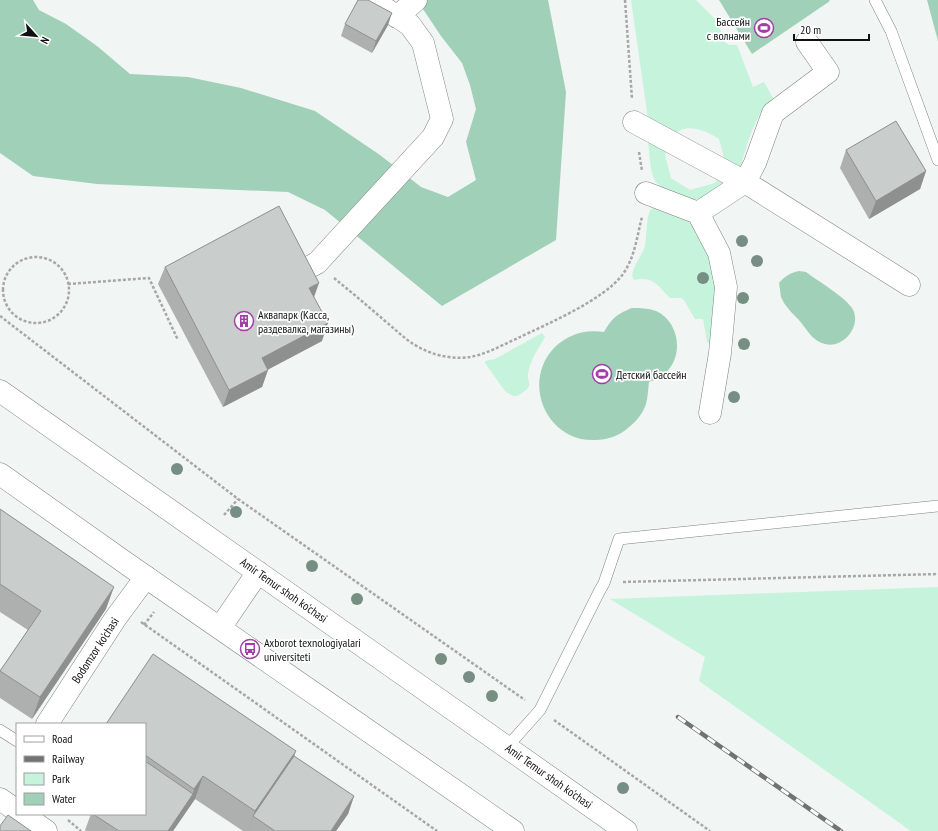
<svg xmlns="http://www.w3.org/2000/svg" width="938" height="831" viewBox="0 0 938 831" font-family="'PT Sans Narrow',sans-serif">
	<rect width="100%" height="100%" fill="#f1f5f3"/>
	<path fill="#c5f3dc" d="M631,0H696L717,21L725,42L729,45H737L753,87L764,82L773,98C753,116 747,146 739,171L725,166L724,157L719,139C705,130 687,122 673,135L648,119Z
		M647,132L668,143L665,155L671,178L690,190L715,183L718,179L734,180L702,199L691,200L663,189L655,181L651,170Z
		M657,206L699,222L716,268V343L707,342L703,319H695L684,300L681,298H670C657,285 654,276 634,280C628,272 642,256 645,246C647,238 646,215 651,209C652,209 656,207 657,206Z
		M542,333L545,337C538,349 530,360 528,374C527,378 530,382 529,386C528,390 520,394 517,396H513L505,391L485,363V361L495,359Z
		M938,587V831H911L699,681L705,657L610,599Z"/>
	<path fill="#a1d0b9" d="M0,0H33L39,10L66,24L97,46L130,74L188,77L241,88L315,111L380,155L421,187L448,197L476,180L466,142L476,109L470,85L462,63L441,36L417,0H548L566,92L556,240L442,306L325,210L288,192L97,184L33,176L0,153Z
		M719,0H829L830,1L752,54Z
		M927,0H938V41Z
		M799,271L806,272C818,281 845,297 852,308C863,325 843,349 825,344C812,341 807,329 798,319C793,314 788,309 784,303L781,297L779,283C785,276 790,273 799,271Z
		M632,308C640,308 648,308 656,311C677,320 684,351 669,369C664,376 657,379 649,382C648,389 648,397 646,404C643,413 636,422 628,428C619,436 607,440 595,440C547,442 521,383 554,348C568,334 585,329 604,332C612,318 617,314 632,308Z"/>
	<g fill="none" stroke-linecap="round" stroke-linejoin="round">
		<defs>
			<path id="lane" d="M875,0L891,31L938,160
				M0,730L17,741
				M507,747L540,710L599,592L604,583L619,539L938,506"/>
			<path id="street" d="M397,17L416,0
				M807,42L828,72L773,113L755,163L745,182L909,285
				M634,122L745,182L698,213L719,253L726,287L720,353L710,413
				M646,193L698,213
				M298,273L317,263L433,137L442,119L423,43L410,25L372,0
				M47,724L115,619L146,577
				M0,799L17,811
				M22,814L46,831"/>
			<path id="primary" d="M0,391L626,831
				M0,474L130,566L513,831
				M220,628L258,572"/>
		</defs>
		<use href="#lane" stroke="#7f8381" stroke-width="12"/>
		<use href="#street" stroke="#7f8381" stroke-width="23"/>
		<use href="#primary" stroke="#7f8381" stroke-width="23"/>
		<path stroke="#a5a8a6" stroke-width="2.5" stroke-dasharray="3 2" stroke-linecap="butt" d="M625,0L632,99
			M639,152L642,171
			M3 290a33 33 0 1 1 66 0a33 33 0 1 1-66 0Z
			M334,278C351,292 368,306 385,321C401,334 411,346 432,353C442,357 459,359 470,357C487,354 502,345 518,338C547,324 604,300 623,274C635,257 637,236 642,217
			M68,284L149,278L178,340
			M0,316L238,499L525,700
			M224,515L238,499
			M623,582L938,574
			M141,622L437,831
			M144,625L154,612
			M554,720L710,831
			M68,820L81,831"/>
		<use href="#lane" stroke="#fff" stroke-width="11"/>
		<use href="#street" stroke="#fff" stroke-width="22"/>
		<use href="#primary" stroke="#fff" stroke-width="22"/>
		<defs>
			<path id="rail" d="M678,717L841,831"/>
		</defs>
		<use href="#rail" stroke="#707372" stroke-width="4.5"/>
		<use href="#rail" stroke="#fff" stroke-width="3" stroke-dasharray="9" stroke-linecap="butt"/>
	</g>
	<g fill="#768e84">
		<circle cx="742" cy="241" r="6"/>
		<circle cx="757" cy="261" r="6"/>
		<circle cx="703" cy="278" r="6"/>
		<circle cx="743" cy="298" r="6"/>
		<circle cx="744" cy="344" r="6"/>
		<circle cx="734" cy="397" r="6"/>
		<circle cx="177" cy="469" r="6"/>
		<circle cx="236" cy="512" r="6"/>
		<circle cx="312" cy="566" r="6"/>
		<circle cx="357" cy="599" r="6"/>
		<circle cx="441" cy="659" r="6"/>
		<circle cx="469" cy="677" r="6"/>
		<circle cx="492" cy="696" r="6"/>
		<circle cx="623" cy="788" r="6"/>
	</g>
	<path fill="#adb0af" d="M345,24L388,25L372,53L341,36Z
		M846,150L926,171L920,189L869,219L840,168Z
		M165,267L314,297L322,341L268,369L262,387L223,407L158,284Z
		M0,509L106,609L32,719L0,698V671L28,630L0,612Z
		M145,724L294,756L354,796L348,814L336,831H243L195,799L173,831H86L85,830L91,814H145Z"/>
	<path fill="#8d908e" d="M392,13L388,25L372,53L376,41Z
		M926,171L920,189L869,219L876,201Z
		M319,283L313,300L309,288Z
		M328,323L322,341L256,376L262,358Z
		M268,370L262,387L223,407L229,390Z
		M114,587L106,609L32,719L40,697Z
		M296,751L288,773L253,816L248,831L255,811Z
		M203,776L195,799L173,831H168L193,794L194,789Z
		M354,796L348,814L336,831H331Z"/>
	<path fill="#c9cdcb" stroke="#8d908e" d="M358,0H368L392,13L376,41L345,24Z
		M896,121L926,171L876,201L846,150Z
		M279,206L319,283L309,288L328,323L262,358L268,370L229,390L165,267Z
		M0,509L114,587L40,697L0,671L41,611L0,584Z
		M153,654L296,751L255,811L203,776L194,789L145,755V724H106Z
		M294,756L354,796L331,831H275L253,816Z
		M145,761L193,794L168,831H119L93,814H145Z
		M8,815L31,831H0V826Z"/>
	<defs>
		<symbol id="stadium-ring" viewBox="-11 -11 22 22"><circle r="9.5" fill="#fff" stroke="#a13fa6" stroke-width="1.5"/><path d="M0-5a6.5 5 0 1 0 0 10a6.5 5 0 1 0 0-10ZM-3.5-1.8h7v3.6h-7Z" fill="#a13fa6"/></symbol>
		<symbol id="building-ring" viewBox="-11 -11 22 22"><circle r="9.5" fill="#fff" stroke="#a13fa6" stroke-width="1.5"/><path d="M-4-6H4V6H1V3H-1V6H-4ZM-2.5-4.3h1.7v1.8h-1.7ZM.8-4.3h1.7v1.8H.8ZM-2.5-1h1.7V.8h-1.7ZM.8-1h1.7V.8H.8Z" fill="#a13fa6"/></symbol>
		<symbol id="bus-ring" viewBox="-11 -11 22 22"><circle r="9.5" fill="#fff" stroke="#a13fa6" stroke-width="1.5"/><path d="M-5-6H5V4H4V6H2V4H-2V6H-4V4H-5ZM-3.5-4V0h7V-4ZM-3.5 1.2v1.5H-2V1.2ZM2 1.2v1.5H3.5V1.2Z" fill="#a13fa6"/></symbol>
	</defs>
	<g fill-rule="evenodd">
		<use href="#stadium-ring" x="753" y="17" width="22" height="22"/>
		<use href="#building-ring" x="233" y="310" width="22" height="22"/>
		<use href="#stadium-ring" x="591" y="363" width="22" height="22"/>
		<use href="#bus-ring" x="239" y="638" width="22" height="22"/>
	</g>
	<g text-anchor="middle" dominant-baseline="central" stroke-width="3.5" stroke-linejoin="round" paint-order="stroke">
		<g font-size="12" fill="#0f1110" stroke="#fff" text-anchor="start">
			<text x="750" y="21" text-anchor="end">Бассейн<tspan x="750" dy="14">с волнами</tspan></text>
			<text x="258" y="314">Аквапарк (Касса,<tspan x="258" dy="14">раздевалка, магазины)</tspan></text>
			<text x="616" y="374">Детский бассейн</text>
			<text x="264" y="642">Axborot texnologiyalari<tspan x="264" dy="14">universiteti</tspan></text>
		</g>
		<g font-size="12" fill="#0f1110" stroke="#fff">
			<text transform="translate(284 590) rotate(35)">Amir Temur shoh ko'chasi</text>
			<text transform="translate(95 650) rotate(-57)">Bodomzor ko'chasi</text>
			<text transform="translate(549 776) rotate(35)">Amir Temur shoh ko'chasi</text>
		</g>
	</g>
	<rect x="16" y="723" width="130" height="92" fill="#ffffff" stroke="#9fa09f"/>
	<rect x="24" y="736" width="20" height="6" fill="#ffffff" stroke="#9fa09f"/>
	<text x="52" y="743" font-size="12" fill="#0f1110">Road</text>
	<rect x="24" y="756" width="20" height="6" fill="#707372" stroke="#9fa09f"/>
	<text x="52" y="763" font-size="12" fill="#0f1110">Railway</text>
	<rect x="24" y="773" width="20" height="12" fill="#c5f3dc" stroke="#9fa09f"/>
	<text x="52" y="783" font-size="12" fill="#0f1110">Park</text>
	<rect x="24" y="793" width="20" height="12" fill="#a1d0b9" stroke="#9fa09f"/>
	<text x="52" y="803" font-size="12" fill="#0f1110">Water</text>
	<g transform="translate(36 36) rotate(117)" stroke="#ffffff" stroke-width="3" paint-order="stroke">
	<path d="M0-3L7 15L0 10L-7 15Z" fill="#0f1110"/>
	<text y="-6" font-size="11" font-weight="bold" text-anchor="middle" fill="#0f1110">N</text>
	</g>
	<path d="M794 34v6h75v-6" fill="none" stroke="#0f1110" stroke-width="2"/>
	<text x="800" y="34" font-size="12" fill="#0f1110" stroke="#ffffff" stroke-width="3" paint-order="stroke">20 m</text>
</svg>
